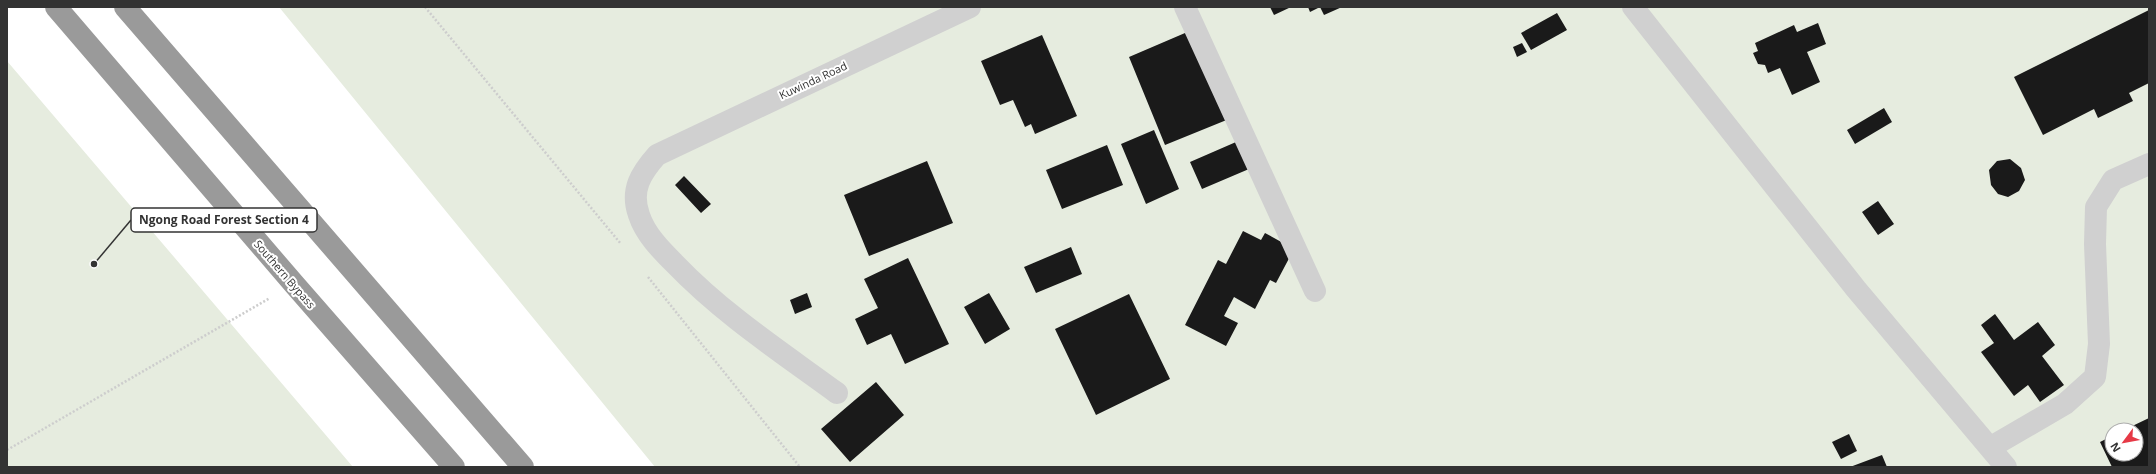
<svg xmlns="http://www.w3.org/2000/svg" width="2156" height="474" viewBox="0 0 2156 474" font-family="'Open Sans',sans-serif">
	<rect width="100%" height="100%" fill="#fff"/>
	<path fill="#e6ecdf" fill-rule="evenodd" d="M279,7H2149V467H655ZM2112,430H2136V454H2112Z
		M7,61L353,467H7Z"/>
	<path fill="#1a1a1a" d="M1270,7H1291L1274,15Z
		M1308,7H1342L1324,15L1320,7L1310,12Z
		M2149,10V83L2129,93L2133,101L2098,118L2094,109L2043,135L2014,77Z
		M1557,13L1567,30L1531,50L1521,33Z
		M1818,23L1826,44L1807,52L1820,82L1792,95L1780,68L1768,73L1765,65L1758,64L1753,53L1758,51L1755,43L1794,25L1797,32Z
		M1192,30L1229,119L1165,145L1129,57Z
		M1042,35L1077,116L1035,134L1031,124L1025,127L1013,100L1000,105L981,61Z
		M1522,43L1527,52L1517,57L1513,47Z
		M1884,108L1892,122L1855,144L1847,130Z
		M1154,130L1179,189L1146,204L1121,144Z
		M1236,142L1249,169L1202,189L1190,162Z
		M1107,145L1123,185L1062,209L1046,170Z
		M2010,159L2021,168L2025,180L2019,191L2008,197L1998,194L1991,185L1989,170L1997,161Z
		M927,161L953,223L869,256L844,195Z
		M684,176L711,204L701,213L675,185Z
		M1878,201L1894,224L1878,235L1862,212Z
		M1243,231L1261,240L1265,233L1294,249L1276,283L1270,280L1255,309L1234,297L1224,316L1238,323L1226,346L1185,325L1218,260L1226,264Z
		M1071,247L1082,274L1036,293L1024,267Z
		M908,258L949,344L905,364L891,334L867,345L855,319L878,308L864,279Z
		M807,293L812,307L795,314L790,300Z
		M989,293L1010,329L985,344L964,307Z
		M1129,294L1170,379L1096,415L1055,329Z
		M1995,314L2014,340L2038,322L2055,345L2042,356L2064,385L2040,402L2028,385L2014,396L1981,352L1994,343L1981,325Z
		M876,382L904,415L850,462L821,429Z
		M2149,418V467H2112L2100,442L2112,436V454H2136V430H2124Z
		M1849,434L1857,451L1841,459L1832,442Z
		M1882,455L1887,467H1850Z"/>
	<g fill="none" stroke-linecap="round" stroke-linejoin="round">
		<path stroke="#cdcdcd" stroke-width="2.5" stroke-dasharray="2 2" stroke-linecap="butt" d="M425,7L621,244
			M648,277L800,467
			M7,450L270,298"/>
		<path stroke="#d0d0d0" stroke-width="22" d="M1185,7L1315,291
			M1633,7L1856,289L2006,467
			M837,393C781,352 723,314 675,264C661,250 645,234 639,215C630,190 641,173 657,155L970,7
			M1991,447L2065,404L2095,377L2099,344L2095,244L2096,207L2113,180L2149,164"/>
		<path stroke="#9a9a9a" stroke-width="22" d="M56,7L294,284L454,467
			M125,7L523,467"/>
	</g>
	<g text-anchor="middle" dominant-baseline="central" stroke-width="4" stroke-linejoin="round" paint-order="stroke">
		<g font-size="11" fill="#333" stroke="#fff">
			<text transform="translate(813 80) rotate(-25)">Kuwinda Road</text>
			<text transform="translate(285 274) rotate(49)">Southern Bypass</text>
		</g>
	</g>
	<path fill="none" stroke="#333" stroke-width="1.5" d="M94 264L131 220"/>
	<circle fill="#333" stroke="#fff" stroke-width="1.5" cx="94" cy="264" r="4"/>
	<rect fill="#fff" stroke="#333" stroke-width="1.5" x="131" y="208" width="186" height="24" rx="4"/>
	<g font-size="12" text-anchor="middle" font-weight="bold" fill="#333">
		<text x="224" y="224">Ngong Road Forest Section 4</text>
	</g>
	<rect width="2156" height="474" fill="none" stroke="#333333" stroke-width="16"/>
	<g transform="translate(2124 442) rotate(238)"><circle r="19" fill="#ffffff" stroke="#adadad"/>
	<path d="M0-3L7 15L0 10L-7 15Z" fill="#e63946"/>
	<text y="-6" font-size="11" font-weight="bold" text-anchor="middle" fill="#333333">N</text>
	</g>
</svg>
